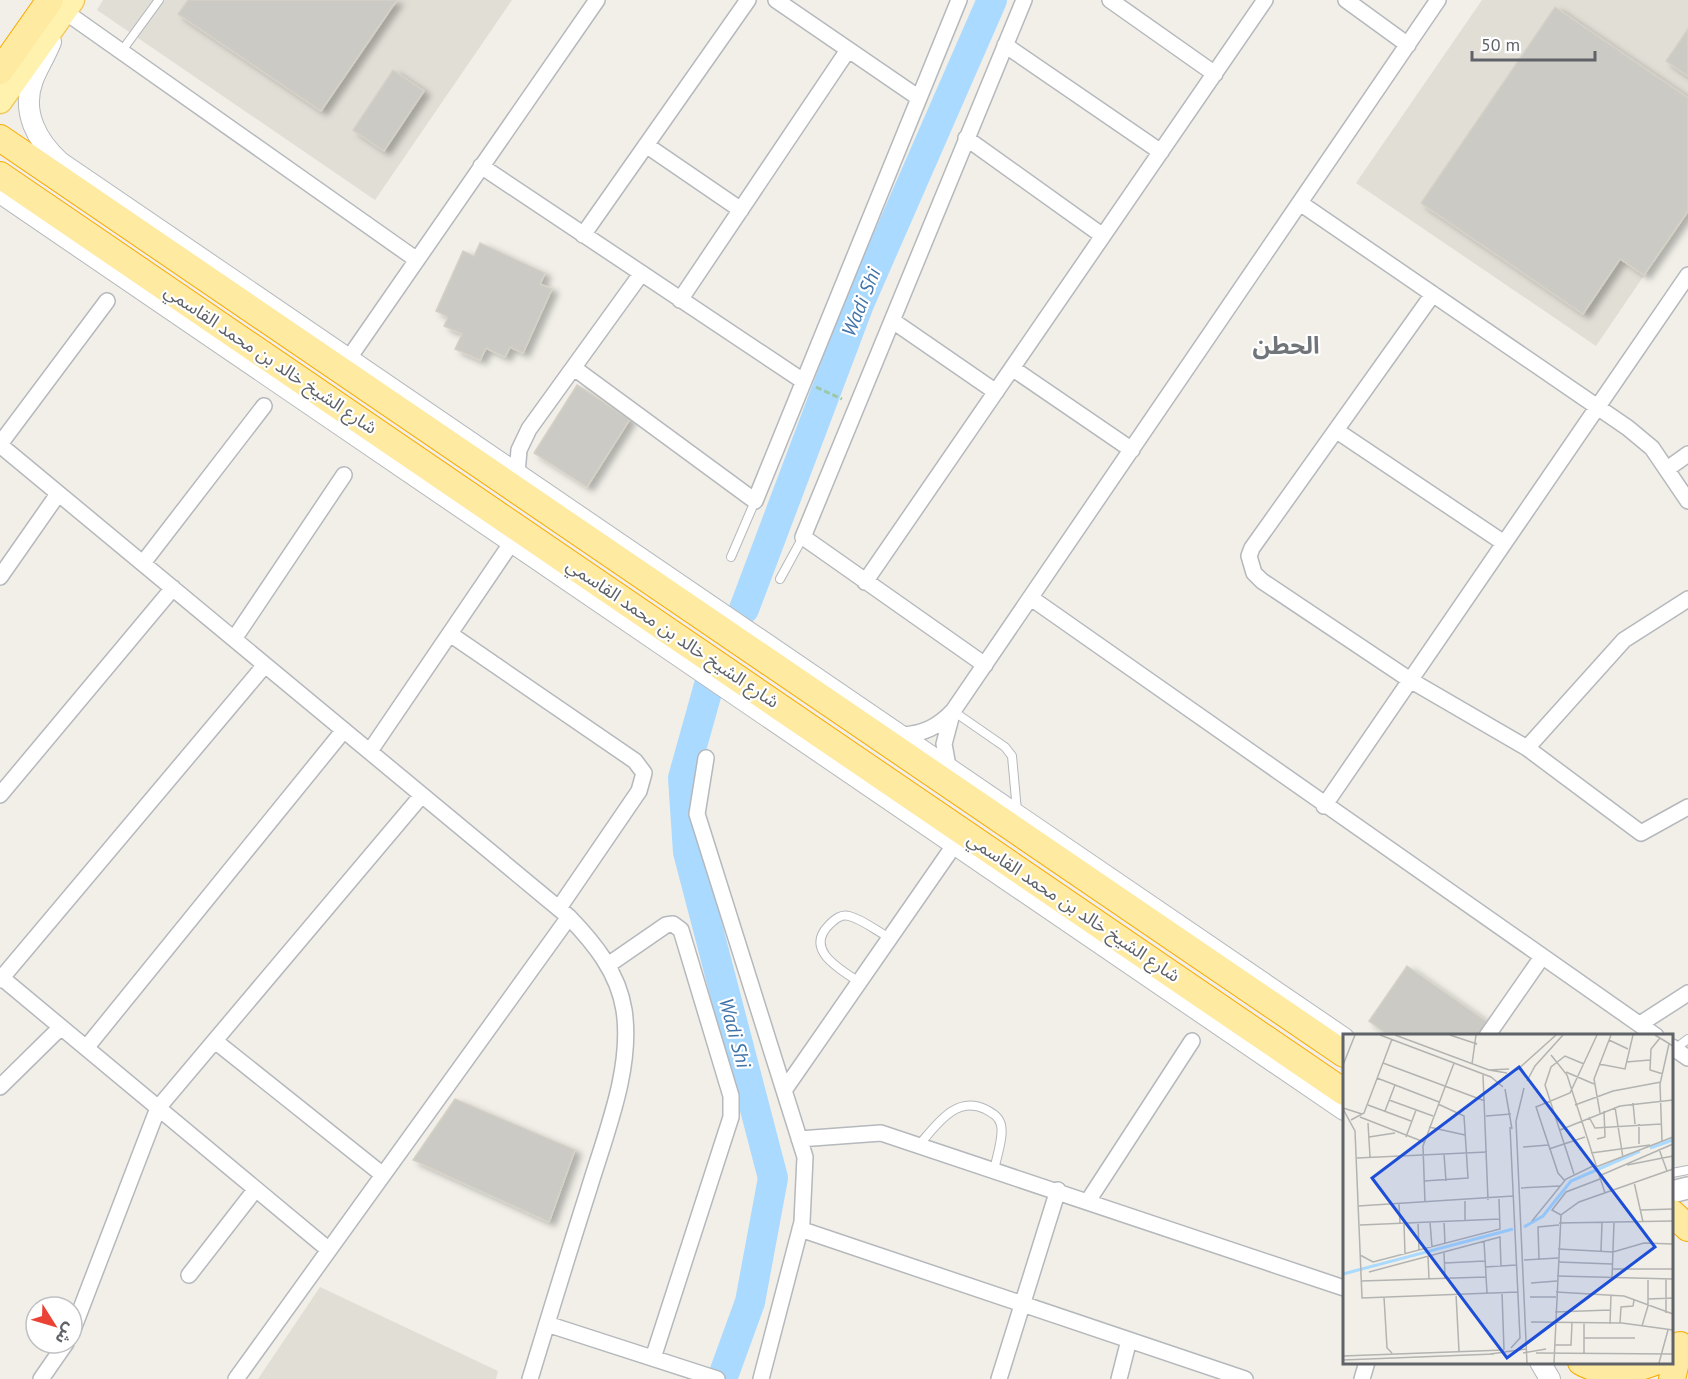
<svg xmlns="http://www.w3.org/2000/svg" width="1688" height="1379" viewBox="0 0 1688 1379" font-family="'PT Sans','Noto Sans Arabic',sans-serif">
	<defs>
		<filter id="shadow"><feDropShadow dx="6" dy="4" stdDeviation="3" flood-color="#0004"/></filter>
	</defs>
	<rect width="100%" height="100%" fill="#f1efe8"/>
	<path fill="#e1ded6" d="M103,0H512L375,200L97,10Z
		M1482,0H1688V211L1596,346L1356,183Z
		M320,1287L498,1371L496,1379H258Z"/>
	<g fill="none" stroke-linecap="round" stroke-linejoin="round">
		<path stroke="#aadaff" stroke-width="30" d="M744,609L859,304L992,0
			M709,685L683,778L688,852L773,1178L750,1302L722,1379"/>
	</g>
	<path fill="#cccac5" stroke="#d6d1c6" stroke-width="1.5" filter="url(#shadow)" d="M188,0H397L321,111L178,14Z
		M1555,7L1688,98V211L1644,275L1620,259L1583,314L1421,203Z
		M1688,29V76L1666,61Z
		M393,70L424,91L384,151L353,130Z
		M480,243L545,273L540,284L552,289L523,353L510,347L505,357L486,348L480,360L455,349L462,334L444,326L448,317L436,311L463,251L474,256Z
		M577,385L630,419L587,487L534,453Z
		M1407,966L1490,1024L1482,1036H1389L1369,1021Z
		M455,1099L575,1150L549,1222L413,1160Z"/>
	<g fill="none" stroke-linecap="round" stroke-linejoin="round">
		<defs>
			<path id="service" d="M121,52L159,0
				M731,557L755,501
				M780,579L803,537
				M953,711L1005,747L1012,756L1017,811
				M859,982C840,969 804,950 829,925C835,919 841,914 849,916C862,919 878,932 890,938
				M1675,1049L1688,1039
				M918,1146C936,1126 955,1095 985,1109C992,1113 999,1116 1001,1125C1004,1137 996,1158 994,1171
				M1672,1173L1688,1170"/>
			<path id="minor" d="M776,0L919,98
				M1110,0L1215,74
				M1346,0L1408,45
				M64,11L417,260
				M1005,45L1161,152
				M966,138L1103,236
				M646,145L741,210
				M481,166L803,381
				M1300,203L1628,428L1652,448L1688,501
				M583,235L748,0
				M1433,294L1252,548L1249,556L1254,573L1262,581L1410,680L1527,748L1641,833L1688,807
				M680,300L848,50
				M893,321L996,392
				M349,358L597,0
				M574,368L755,501L959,0
				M1012,368L1132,450
				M1337,431L1504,543
				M0,444L107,301
				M0,445L569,917C594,943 618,972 624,1010C633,1069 605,1135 588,1192C568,1254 549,1317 530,1379
				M1667,469L1688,454
				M517,473L519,450L529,429L641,274
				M143,563L264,406
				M0,577L58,494
				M865,582L1265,0
				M1031,598L1656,1036
				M450,634L635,761L644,773L639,791L559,908
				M234,639L344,475
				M985,665L803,537L1024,0
				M902,735C923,734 938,727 953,711L1438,0
				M1527,748L1624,640L1688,599
				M370,751L512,542
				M706,758L697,814L805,1157L802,1222L761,1379
				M948,766L944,744L952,714
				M0,795L173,588
				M1324,806L1688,275
				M608,965L666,925L673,924L681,930L731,1096V1117L653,1358
				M2,978L329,1250
				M0,980L265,665
				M1640,1024L1688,993
				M1487,1036L1542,957
				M215,1041L383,1175
				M1672,1047L1688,1058
				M86,1048L344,730
				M0,1087L61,1027
				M785,1089L955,844
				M799,1139L881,1133L1344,1288
				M1088,1201L1192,1041
				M800,1229L1245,1379
				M189,1275L255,1190
				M547,1324L717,1379
				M72,1332L158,1108L422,795
				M41,1379L66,1343
				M236,1379L569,917
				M999,1379L1058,1190
				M1119,1379L1129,1340
				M1362,1379L1367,1362"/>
			<path id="tertiary" d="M51,42C46,55 38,67 33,80C21,112 37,141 60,162L1344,1038
				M0,193L1344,1110
				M1540,1362L1550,1379"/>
			<path id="secondary" d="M1672,1192L1688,1188"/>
			<path id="primary" d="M0,101L72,0"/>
			<path id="trunk" d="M0,71L50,0
				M0,138L1344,1054
				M0,175L1344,1092
				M1672,1213L1688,1228
				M1581,1362C1604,1375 1632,1371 1655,1362
				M1672,1379L1680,1345"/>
		</defs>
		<use href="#service" stroke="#b5b8bc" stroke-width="10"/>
		<use href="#minor" stroke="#b5b8bc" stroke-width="18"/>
		<use href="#tertiary" stroke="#b5b8bc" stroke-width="22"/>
		<use href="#secondary" stroke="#b6babf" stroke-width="24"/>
		<use href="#primary" stroke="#f2c960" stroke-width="27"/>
		<use href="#trunk" stroke="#f9ab00" stroke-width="28"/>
		<path stroke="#9cc7a9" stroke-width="3" stroke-dasharray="6 3" stroke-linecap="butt" d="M816,387L842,399"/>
		<use href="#service" stroke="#fff" stroke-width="8"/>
		<use href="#minor" stroke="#fff" stroke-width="15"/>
		<use href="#tertiary" stroke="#fff" stroke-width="20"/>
		<use href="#secondary" stroke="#fff" stroke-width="21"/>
		<use href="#primary" stroke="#fff2af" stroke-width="24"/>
		<use href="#trunk" stroke="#feeaa1" stroke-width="26"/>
	</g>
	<g text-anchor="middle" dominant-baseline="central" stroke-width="4.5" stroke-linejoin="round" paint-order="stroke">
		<g font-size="18" fill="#5f6368" stroke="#fff">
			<text transform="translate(271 359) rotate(34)">شارع الشيخ خالد بن محمد القاسمي</text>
			<text transform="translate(673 633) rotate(34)">شارع الشيخ خالد بن محمد القاسمي</text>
			<text transform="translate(1074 907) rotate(34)">شارع الشيخ خالد بن محمد القاسمي</text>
		</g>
		<g font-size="20" font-style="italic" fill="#4174aa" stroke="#fff">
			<text transform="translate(861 302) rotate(-68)">Wadi Shi</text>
			<text transform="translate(735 1033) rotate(75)">Wadi Shi</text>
		</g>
		<g font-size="24" font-weight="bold" fill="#70757a" stroke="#fff">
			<text x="1286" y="345">الحطن</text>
		</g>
	</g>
	<g transform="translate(1343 1034)">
		<rect width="330" height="330" fill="#f1efe8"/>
		<path fill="none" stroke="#aadaff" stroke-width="3" d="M307,114L330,106M181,193L200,182L228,147L297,117M0,240L170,195"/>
		<path fill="none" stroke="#b3b3b1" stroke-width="1.5" d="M37,1L148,43L160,53M52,1L146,36L164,39M107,1L134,10M312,1L330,12M317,4L308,15L307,36L320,40M266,6L285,15M208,21L224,41L262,159M283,28L307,26M40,29L142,67M129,30L133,1M256,30L282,35L290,1M0,31L12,1M146,36L166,35M174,36L213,1M223,38L251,50M140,41L145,166M34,44L96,68M184,47L192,32L220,1M181,54L173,87L184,329M162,55L169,95M46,66L90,82M290,69L292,90M25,71L68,87M232,71L270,57L318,48M272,73L280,124M0,74L19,80M0,75L12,97L19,264L175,258M42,77L52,51M257,79L251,45L268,1M143,82L168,80M17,83L81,108M246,83L252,94L318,90M8,86L21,79L49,5M25,89L27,123M86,93L122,101M167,93L177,304L168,314M217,96L277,72L330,66M26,103L52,99M63,103L73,76M254,105L262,103L261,77M319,107L317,50L326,10M296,110V90M180,113L205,111M206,115L242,103M316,115L324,137M248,119L307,111M101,120L103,147M14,124L144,118M284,131L330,122M253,133L330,103M231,140L202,51L208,33L222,22L241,30M256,142L330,110M81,147L125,144L121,82L95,70M222,147L215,139L193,73L227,59L254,1M291,148L300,188M178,154L217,152M122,167V186M82,169L80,112L111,29M56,170L57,189M15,172L170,162M297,176L330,175M218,181L209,176L223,158L257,145M101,187L102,210M189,187L223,145L252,131M75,188L76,216M87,188L89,213M61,189L62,220M216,189L330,187M17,191L157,185M141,207L144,259M215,215L270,218L301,209L330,210M258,217L259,188M101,218L102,244M17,221L30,228L157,195L156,165M85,222L86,245M196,225L195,193L216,191M181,226L215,224M215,228L269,230M102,229L142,227M142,233L173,231M269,235H330M26,238L157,203L158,233M214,242L330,245M269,245L271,188M18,247L143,243M188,249L214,247M159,258L161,316M213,258L281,262L330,280M113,260L116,317M41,263L44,314L49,319M187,263H213M305,265L330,264M212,278L267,276M323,279V245M188,288L279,289L330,296M277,289L278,273L290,272L291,266M267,290L268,261M299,292L305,272V246M241,304H292M212,311H228L229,289M180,319L203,315M193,319L330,320M241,319V289M147,320L183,315M0,322L161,316M0,326L151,320M211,329L218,181L236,168L330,135M316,329L325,296"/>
		<path fill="#1d4ed8" fill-opacity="0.15" stroke="#1d4ed8" stroke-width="3" d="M176,33L312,213L164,324L29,144Z"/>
		<rect width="330" height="330" fill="none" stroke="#5f6368" stroke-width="3"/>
	</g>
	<g transform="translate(54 1325) rotate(127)"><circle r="28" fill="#ffffff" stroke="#bfc1c3" stroke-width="1.5"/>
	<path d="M0-4.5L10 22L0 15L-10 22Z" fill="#ea4335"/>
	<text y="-9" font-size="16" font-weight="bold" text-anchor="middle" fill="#5f6368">ش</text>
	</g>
	<path d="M1472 51v9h123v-9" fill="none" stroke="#5f6368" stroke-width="3"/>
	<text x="1481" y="51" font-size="18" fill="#5f6368" stroke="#ffffff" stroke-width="4.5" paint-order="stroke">50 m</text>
</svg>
